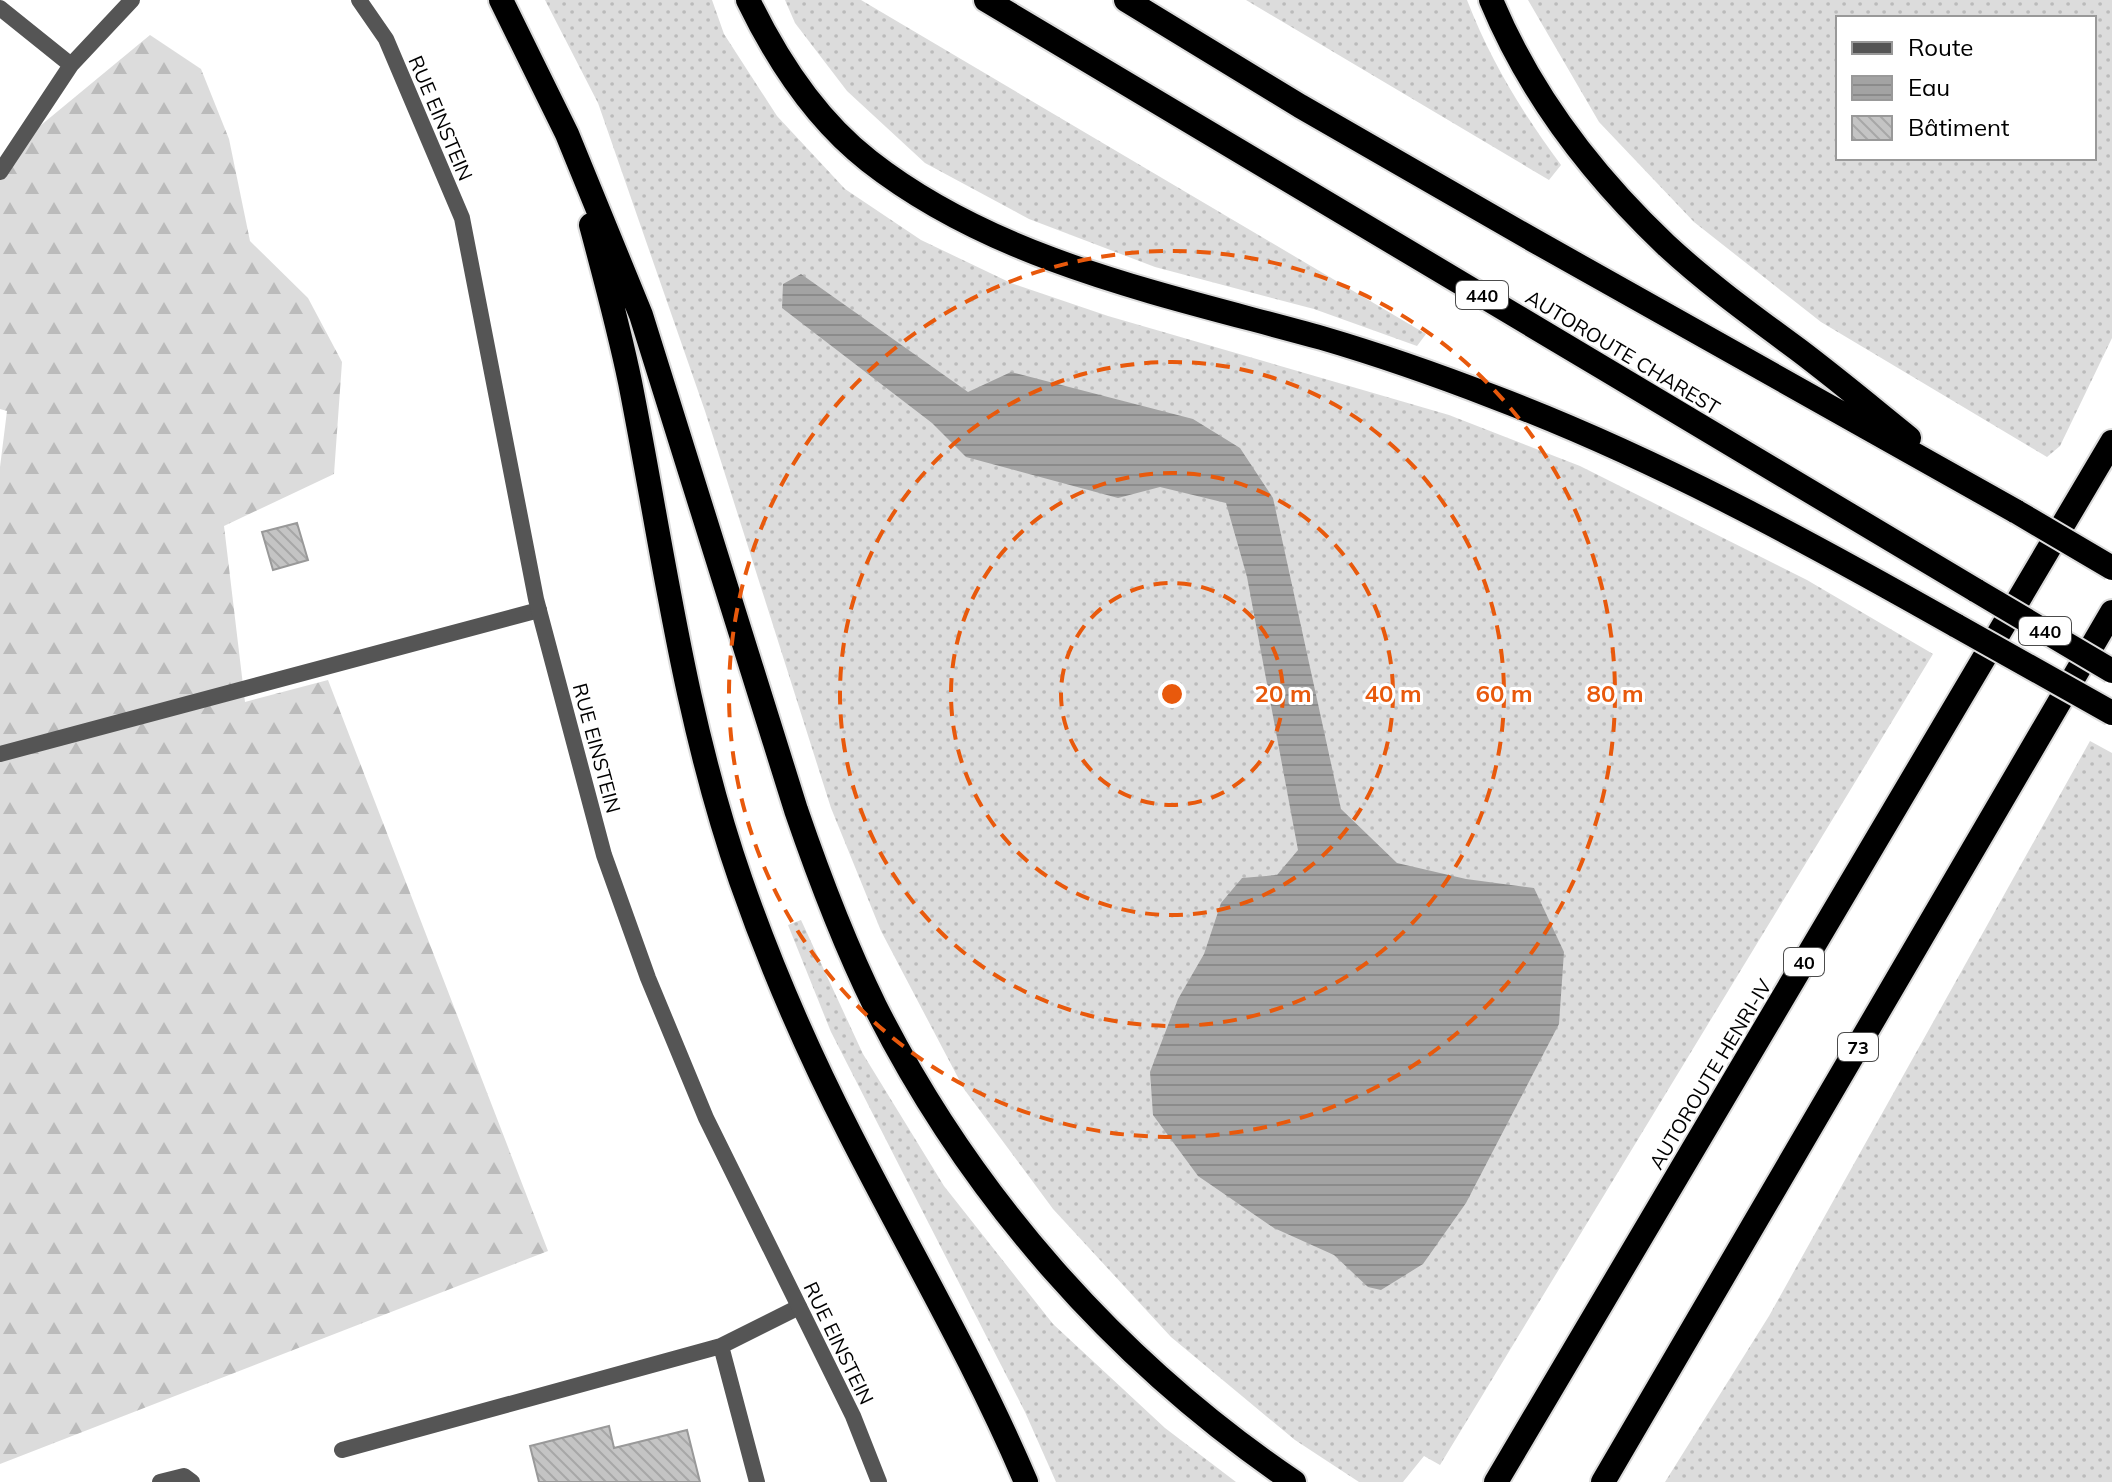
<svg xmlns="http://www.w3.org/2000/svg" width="2112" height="1482" viewBox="0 0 2112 1482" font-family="Mulish,sans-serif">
	<defs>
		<pattern id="grass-dots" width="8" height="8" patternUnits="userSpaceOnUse" patternTransform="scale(2)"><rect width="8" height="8" fill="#dcdcdc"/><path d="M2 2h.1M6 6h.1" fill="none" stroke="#bbb" stroke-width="1.8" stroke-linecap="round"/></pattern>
		<pattern id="forest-firs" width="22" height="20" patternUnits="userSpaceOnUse" patternTransform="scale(2)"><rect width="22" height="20" fill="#dcdcdc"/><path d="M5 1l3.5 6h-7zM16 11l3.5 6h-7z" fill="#bbb"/></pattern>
		<pattern id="water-rules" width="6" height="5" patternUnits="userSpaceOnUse" patternTransform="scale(2)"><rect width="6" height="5" fill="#a3a3a3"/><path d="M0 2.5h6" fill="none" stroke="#8b8b8b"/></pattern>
		<pattern id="building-back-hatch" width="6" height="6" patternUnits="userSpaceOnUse" patternTransform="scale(2)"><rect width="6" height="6" fill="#c4c4c4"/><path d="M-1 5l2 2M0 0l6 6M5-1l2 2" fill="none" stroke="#a7a7a7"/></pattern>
	</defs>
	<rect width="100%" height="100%" fill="#fff"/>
	<path fill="url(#grass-dots)" fill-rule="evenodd" d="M545,0H712L724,34L777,116L845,189L921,240L1011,283L1108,316L1449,415L1580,466L1807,580L1933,654L1440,1465L1424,1456L1403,1482H1359L1295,1440L1171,1337L1053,1209L964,1089L881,931L831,808L705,411L598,103Z
		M785,0H861L1426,334L1417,346L1314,309L1155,267L1029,219L925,163L847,91L795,23Z
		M1246,0H1467C1490,60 1523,114 1561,165L1549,180Z
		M1528,0H2112V338L2060,446L2047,457L1821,322L1694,222L1599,122ZM1838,18H2094V158H1838Z
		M2090,741L2112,753V1482H1665L1769,1316Z
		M801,920L863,1054L944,1186L1053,1324L1165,1428L1236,1482H1056L1025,1412L831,1032L788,925Z"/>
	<path fill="url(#forest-firs)" d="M150,35L201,69L229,139L250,241L308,298L342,362L334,474L224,526L245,702L328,680L548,1251L0,1464V467L7,411L0,409V159Z"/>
	<path fill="url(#water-rules)" d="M801,274L968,392L1011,372L1193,419L1240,448L1273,498L1341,809L1397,863L1466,879L1534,888L1564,952L1559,1024L1466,1203L1423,1264L1381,1290L1368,1287L1334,1255L1274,1228L1198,1176L1153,1115L1150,1072L1178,999L1204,954L1221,903L1242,878L1277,875L1298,850L1247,577L1226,503L1160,487L1118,498L966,457L932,423L782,308L783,284Z"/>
	<path fill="url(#building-back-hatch)" stroke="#999" stroke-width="2" d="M297,523L308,560L273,570L262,532Z
		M609,1426L614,1448L687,1430L700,1482H539L530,1446Z"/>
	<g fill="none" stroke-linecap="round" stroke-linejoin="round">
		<defs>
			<path id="highway" d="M501,0L567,134L641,315L796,810C819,877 844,943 875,1006C971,1197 1117,1362 1294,1482
				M748,0C777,60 815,119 869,161C998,262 1167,295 1322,338C1380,355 1437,375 1494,397C1655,458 1807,541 1957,626
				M986,0C1318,195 1646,395 1977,591
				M1126,0L1300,106L1533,240L2017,512
				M1491,0C1530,94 1592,175 1666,245C1708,284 1754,317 1800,351C1837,379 1873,409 1909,438
				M591,225C605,277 619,329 630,382C663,549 684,718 741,881C771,967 808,1052 850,1134C909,1250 975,1362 1026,1482
				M1496,1482L2112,442
				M1603,1482L2112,612"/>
		</defs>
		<use href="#highway" stroke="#dbdbdb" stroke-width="28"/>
		<path stroke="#555" stroke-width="16" d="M0,8L71,65
			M0,172L71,65L132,0
			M0,754L539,610
			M342,1450L721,1346
			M160,1482L184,1476L192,1482
			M757,1482L721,1346L799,1307"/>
		<path stroke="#555" stroke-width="16" d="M359,0L386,39L462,218L536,599L604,855L648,978L706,1118L853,1416L879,1482"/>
		<use href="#highway" stroke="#000" stroke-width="24"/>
		<defs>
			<path id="highway-bridge" d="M2017,512L2112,568
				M1977,591L2112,671
				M1957,626L2112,713"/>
		</defs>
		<use href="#highway-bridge" stroke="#dbdbdb" stroke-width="28" stroke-linecap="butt"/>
		<use href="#highway-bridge" stroke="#000" stroke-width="24"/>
	</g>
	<g fill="none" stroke="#e8590c" stroke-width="4" stroke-dasharray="14 10">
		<circle cx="1172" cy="694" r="111"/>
		<circle cx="1172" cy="694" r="221"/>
		<circle cx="1172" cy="694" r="332"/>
		<circle cx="1172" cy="694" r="443"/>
	</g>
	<g text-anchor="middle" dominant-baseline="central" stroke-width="6" stroke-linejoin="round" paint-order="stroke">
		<g fill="#fff" stroke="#4c4c4c" stroke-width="2">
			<rect x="1456" y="281" width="52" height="28" rx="6"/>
			<rect x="2019" y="617" width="52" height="28" rx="6"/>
			<rect x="1784" y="948" width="40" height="28" rx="6"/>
			<rect x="1838" y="1033" width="40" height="28" rx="6"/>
		</g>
		<g font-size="18" font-weight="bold" fill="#000">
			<text x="1482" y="295">440</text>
			<text x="2045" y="631">440</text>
			<text x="1804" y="962">40</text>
			<text x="1858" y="1047">73</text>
		</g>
		<g font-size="20" fill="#000" stroke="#fff">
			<text transform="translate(441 118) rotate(67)">RUE EINSTEIN</text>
			<text transform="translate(1623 352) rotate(31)">AUTOROUTE CHAREST</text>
			<text transform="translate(597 748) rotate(75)">RUE EINSTEIN</text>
			<text transform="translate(1710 1074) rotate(-59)">AUTOROUTE HENRI-IV</text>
			<text transform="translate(839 1343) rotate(64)">RUE EINSTEIN</text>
		</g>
	</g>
	<circle cx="1172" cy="694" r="12" fill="#e8590c" stroke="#fff" stroke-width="4"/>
	<g font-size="24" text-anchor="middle" font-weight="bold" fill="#e8590c" stroke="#fff" stroke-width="6" stroke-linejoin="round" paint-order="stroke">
		<text x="1283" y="702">20 m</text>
		<text x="1393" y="702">40 m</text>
		<text x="1504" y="702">60 m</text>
		<text x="1615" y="702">80 m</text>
	</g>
	<rect x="1836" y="16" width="260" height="144" fill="#ffffff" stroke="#999999" stroke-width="2"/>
	<rect x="1852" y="42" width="40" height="12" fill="#555555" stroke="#999999" stroke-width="2"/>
	<text x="1908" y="56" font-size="24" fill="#000000">Route</text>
	<rect x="1852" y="76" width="40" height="24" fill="url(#water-rules)" stroke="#999999" stroke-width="2"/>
	<text x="1908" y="96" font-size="24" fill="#000000">Eau</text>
	<rect x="1852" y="116" width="40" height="24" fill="url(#building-back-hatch)" stroke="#999999" stroke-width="2"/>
	<text x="1908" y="136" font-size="24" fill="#000000">Bâtiment</text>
</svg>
